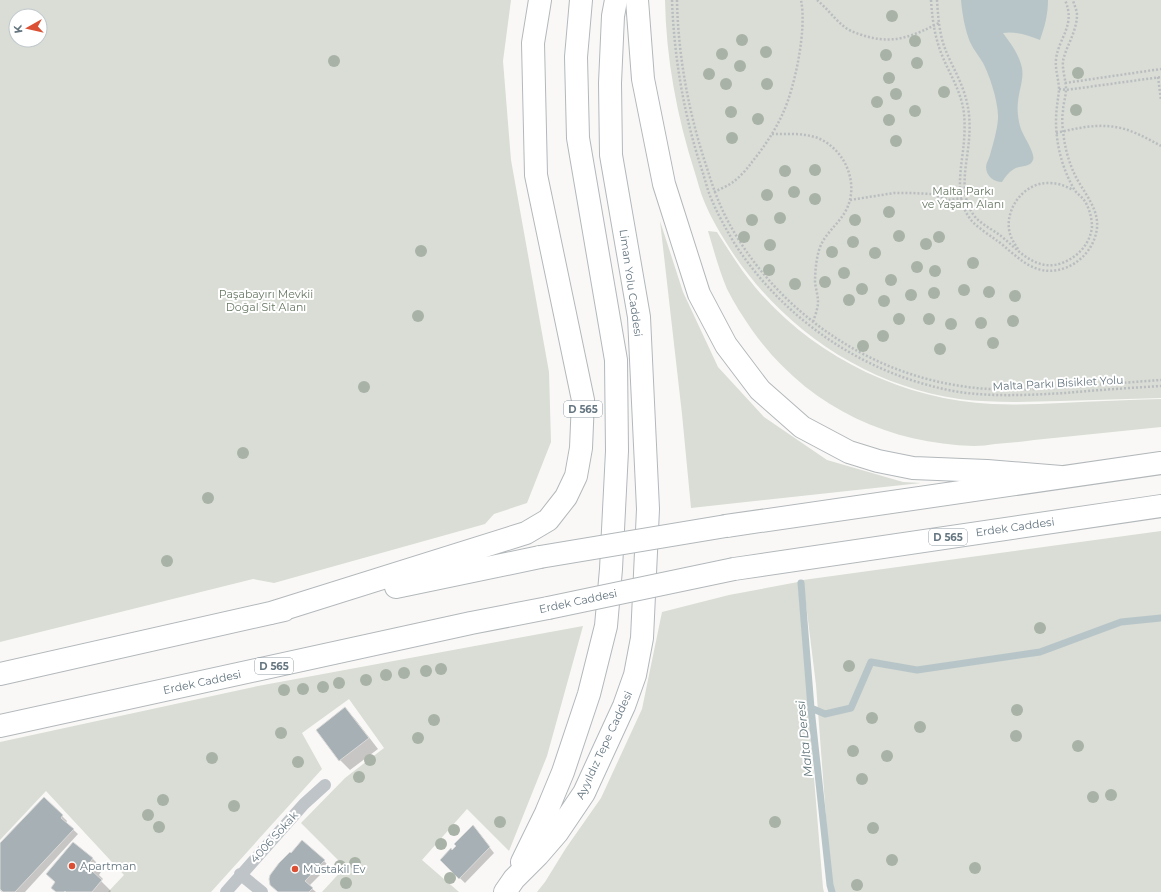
<svg xmlns="http://www.w3.org/2000/svg" width="1161" height="892" viewBox="0 0 1161 892" font-family="Montserrat,sans-serif">
	<rect width="100%" height="100%" fill="#f9f8f6"/>
	<path fill="#d9ddd5" fill-rule="evenodd" d="M0,0H511L503,61L511,160L549,372L551,442L527,503L494,514L485,524L274,583L253,579L0,642ZM16,16H40V40H16Z
		M665,0H1161V398C1127,399 1094,400 1060,401C1026,402 993,403 959,399C863,385 778,326 727,244C719,231 710,216 704,201C700,192 698,182 695,173C677,117 666,58 665,0Z
		M660,221L683,292L718,367L764,417L827,460L903,482L921,483L691,508L682,414Z
		M708,231L717,232C729,251 741,270 755,287C813,356 902,400 992,404C1015,405 1038,404 1061,403C1095,401 1128,400 1161,399V427C1119,431 1077,436 1034,440C1021,442 1008,443 995,444C988,445 981,446 974,446C885,444 804,404 752,330C743,317 734,303 727,289C719,270 714,251 708,231Z
		M1161,531V892H834L831,883L816,685L803,580Z
		M798,582L823,888L824,892H537L545,882L566,848L601,798L642,709L662,612L729,595Z
		M583,626L547,756L509,851L467,809L422,860L459,892H322L345,867L301,823L345,778L384,748L349,699L302,733L322,769L211,892H108L124,875L46,791L0,840V742L258,686Z"/>
	<path fill="#b8c5c8" d="M961,0H1048C1048,14 1045,26 1040,40C1028,35 1015,31 1003,33C1011,44 1019,54 1022,68C1024,79 1019,90 1018,102C1017,110 1018,118 1020,126C1022,135 1036,153 1033,160C1030,168 1020,165 1014,169C1009,172 1005,177 1002,182C994,182 986,176 986,167C986,163 989,159 990,155C993,144 997,131 998,119C999,104 990,76 983,63C979,56 973,49 970,42C965,30 962,13 961,0Z"/>
	<path fill="#0003" d="M345,709L355,719L378,749L350,770L340,760Z
		M44,798L67,821L66,823L78,834L25,892H2L0,890V845Z
		M473,826L494,853L465,883L441,860L452,851Z
		M73,843L93,859L103,869L99,875L103,879L101,881L111,891L110,892H56V883Z
		M324,861L329,866L309,886L316,892H279Z"/>
	<g fill="none" stroke-linecap="round" stroke-linejoin="round">
		<path stroke="#b8c5c8" stroke-width="7" d="M801,583L811,708L830,885L832,892
			M811,708L825,714L851,708L871,662L917,670L1040,652L1121,622L1161,618"/>
	</g>
	<path fill="#a7b0b5" stroke="#dadad8" d="M345,707L369,738L339,761L316,730Z
		M44,797L63,815L61,818L74,829L15,892H3L0,889V843Z
		M473,825L490,847L459,879L440,860L451,848L452,850L456,846L454,844Z
		M302,840L325,860L305,881L313,888L309,892H278L270,885L269,879L270,875L279,863L290,852L291,853Z
		M73,842L93,858L89,864L93,868L91,870L102,880L92,892H66L65,891L64,892H56L51,888L55,882L46,874Z"/>
	<g fill="none" stroke-linecap="round" stroke-linejoin="round">
		<defs>
			<path id="secondary" d="M522,862L546,813L563,772L589,694L606,626L611,569L617,451L616,360L578,138L576,57L581,0
				M505,892L514,879L538,855L557,833L584,793L624,706L635,675L642,638L648,509L639,317L611,155L610,83L613,16L616,0"/>
			<path id="highway" d="M637,0L643,79L664,184L699,294L726,345L760,390L802,427L849,452L878,461L913,468L987,471L1061,477
				M726,526L1161,463
				M734,569L1161,506
				M396,587L540,557
				M271,613L526,533L548,520L566,497L576,476L581,448L583,400L536,175L533,43L540,0
				M0,674L284,610
				M0,726L471,623L548,608"/>
		</defs>
		<use href="#secondary" stroke="#b2b8bc" stroke-width="24"/>
		<use href="#highway" stroke="#b3b8bb" stroke-width="24"/>
		<path stroke="#babdc0" stroke-width="2.5" stroke-dasharray="2 2" stroke-linecap="butt" d="M672,0C674,57 684,116 702,170C705,179 707,189 711,198C717,213 725,227 733,241C783,320 866,376 959,392C994,397 1030,395 1065,393C1097,390 1129,388 1161,386
			M677,0C678,56 689,115 707,168C713,188 720,207 730,225C777,310 865,372 961,386C997,392 1034,389 1070,387C1100,385 1131,382 1161,380
			M817,0C827,8 835,20 846,28C852,32 861,35 869,37C896,44 915,35 939,23
			M931,0C932,16 934,32 939,47C945,66 957,83 962,103C965,114 965,128 964,141C962,167 953,197 971,220C978,228 988,234 996,240C1001,243 1006,248 1011,252C1027,266 1043,276 1065,268C1082,262 1095,246 1097,228C1099,207 1082,191 1074,173C1068,160 1064,144 1063,130C1062,124 1062,117 1063,111C1063,104 1066,97 1066,89C1066,80 1062,70 1063,61C1064,56 1066,51 1068,46C1072,37 1077,25 1077,15C1077,10 1074,5 1073,0
			M937,0C938,15 939,31 944,46C951,65 963,83 967,103C970,115 970,128 969,140C967,165 957,196 976,218C983,225 993,230 1001,236C1006,240 1010,244 1015,248C1028,260 1044,270 1062,263C1078,257 1090,244 1092,227C1092,218 1089,207 1084,200C1081,196 1076,193 1074,189C1062,168 1056,144 1056,121C1056,110 1058,100 1059,90C1059,80 1055,70 1056,59C1059,37 1076,25 1065,0
			M1158,77L1161,100
			M1065,83L1161,69
			M1059,89L1066,90L1161,77
			M1056,133C1082,127 1107,121 1133,132C1143,136 1152,141 1161,146
			M772,134C786,134 801,133 815,137C845,147 861,185 845,212C837,226 824,234 819,250C816,261 815,272 815,283C816,289 818,296 818,302C818,308 815,316 813,322
			M714,192C720,189 728,186 733,182C740,177 747,169 752,162C764,147 775,131 783,113C795,87 807,29 801,0
			M850,200L894,193H912L931,194L950,200L962,198
			M1018,249C1014,243 1010,237 1009,229C1006,206 1026,182 1049,183C1058,183 1066,186 1073,190"/>
		<path stroke="#bfc4c8" stroke-width="12" d="M240,874L262,892
			M226,892L304,804L325,785"/>
		<use href="#secondary" stroke="#fff" stroke-width="22"/>
		<use href="#highway" stroke="#fff" stroke-width="22"/>
		<defs>
			<path id="highway-bridge" d="M540,557L726,526
				M548,608L734,569"/>
		</defs>
		<use href="#highway-bridge" stroke="#b3b8bb" stroke-width="24" stroke-linecap="butt"/>
		<use href="#highway-bridge" stroke="#fff" stroke-width="22"/>
	</g>
	<g fill="#a9b2a6">
		<circle cx="892" cy="16" r="6"/>
		<circle cx="742" cy="40" r="6"/>
		<circle cx="915" cy="41" r="6"/>
		<circle cx="766" cy="52" r="6"/>
		<circle cx="722" cy="54" r="6"/>
		<circle cx="886" cy="55" r="6"/>
		<circle cx="334" cy="61" r="6"/>
		<circle cx="917" cy="63" r="6"/>
		<circle cx="740" cy="66" r="6"/>
		<circle cx="1078" cy="73" r="6"/>
		<circle cx="709" cy="74" r="6"/>
		<circle cx="889" cy="78" r="6"/>
		<circle cx="726" cy="84" r="6"/>
		<circle cx="767" cy="84" r="6"/>
		<circle cx="944" cy="92" r="6"/>
		<circle cx="896" cy="94" r="6"/>
		<circle cx="877" cy="102" r="6"/>
		<circle cx="1076" cy="110" r="6"/>
		<circle cx="915" cy="111" r="6"/>
		<circle cx="731" cy="112" r="6"/>
		<circle cx="758" cy="119" r="6"/>
		<circle cx="889" cy="120" r="6"/>
		<circle cx="732" cy="138" r="6"/>
		<circle cx="896" cy="141" r="6"/>
		<circle cx="815" cy="170" r="6"/>
		<circle cx="785" cy="171" r="6"/>
		<circle cx="794" cy="192" r="6"/>
		<circle cx="767" cy="195" r="6"/>
		<circle cx="815" cy="199" r="6"/>
		<circle cx="889" cy="212" r="6"/>
		<circle cx="780" cy="218" r="6"/>
		<circle cx="752" cy="220" r="6"/>
		<circle cx="855" cy="220" r="6"/>
		<circle cx="899" cy="236" r="6"/>
		<circle cx="744" cy="237" r="6"/>
		<circle cx="939" cy="237" r="6"/>
		<circle cx="853" cy="242" r="6"/>
		<circle cx="926" cy="244" r="6"/>
		<circle cx="770" cy="245" r="6"/>
		<circle cx="421" cy="251" r="6"/>
		<circle cx="832" cy="252" r="6"/>
		<circle cx="875" cy="253" r="6"/>
		<circle cx="973" cy="263" r="6"/>
		<circle cx="917" cy="267" r="6"/>
		<circle cx="769" cy="270" r="6"/>
		<circle cx="935" cy="271" r="6"/>
		<circle cx="844" cy="273" r="6"/>
		<circle cx="891" cy="280" r="6"/>
		<circle cx="825" cy="282" r="6"/>
		<circle cx="795" cy="284" r="6"/>
		<circle cx="862" cy="289" r="6"/>
		<circle cx="964" cy="290" r="6"/>
		<circle cx="989" cy="292" r="6"/>
		<circle cx="934" cy="293" r="6"/>
		<circle cx="911" cy="295" r="6"/>
		<circle cx="1015" cy="296" r="6"/>
		<circle cx="849" cy="300" r="6"/>
		<circle cx="884" cy="301" r="6"/>
		<circle cx="418" cy="316" r="6"/>
		<circle cx="899" cy="319" r="6"/>
		<circle cx="929" cy="319" r="6"/>
		<circle cx="1013" cy="321" r="6"/>
		<circle cx="981" cy="323" r="6"/>
		<circle cx="951" cy="324" r="6"/>
		<circle cx="883" cy="336" r="6"/>
		<circle cx="993" cy="343" r="6"/>
		<circle cx="863" cy="346" r="6"/>
		<circle cx="940" cy="349" r="6"/>
		<circle cx="364" cy="387" r="6"/>
		<circle cx="243" cy="453" r="6"/>
		<circle cx="208" cy="498" r="6"/>
		<circle cx="167" cy="561" r="6"/>
		<circle cx="1040" cy="628" r="6"/>
		<circle cx="849" cy="666" r="6"/>
		<circle cx="441" cy="669" r="6"/>
		<circle cx="426" cy="671" r="6"/>
		<circle cx="404" cy="673" r="6"/>
		<circle cx="386" cy="675" r="6"/>
		<circle cx="366" cy="680" r="6"/>
		<circle cx="339" cy="683" r="6"/>
		<circle cx="323" cy="687" r="6"/>
		<circle cx="303" cy="689" r="6"/>
		<circle cx="284" cy="690" r="6"/>
		<circle cx="1017" cy="710" r="6"/>
		<circle cx="872" cy="718" r="6"/>
		<circle cx="434" cy="720" r="6"/>
		<circle cx="920" cy="727" r="6"/>
		<circle cx="281" cy="733" r="6"/>
		<circle cx="1016" cy="736" r="6"/>
		<circle cx="418" cy="738" r="6"/>
		<circle cx="1078" cy="746" r="6"/>
		<circle cx="853" cy="751" r="6"/>
		<circle cx="887" cy="756" r="6"/>
		<circle cx="212" cy="758" r="6"/>
		<circle cx="370" cy="760" r="6"/>
		<circle cx="298" cy="762" r="6"/>
		<circle cx="359" cy="777" r="6"/>
		<circle cx="862" cy="779" r="6"/>
		<circle cx="1111" cy="795" r="6"/>
		<circle cx="1093" cy="797" r="6"/>
		<circle cx="163" cy="800" r="6"/>
		<circle cx="234" cy="806" r="6"/>
		<circle cx="148" cy="815" r="6"/>
		<circle cx="500" cy="822" r="6"/>
		<circle cx="775" cy="822" r="6"/>
		<circle cx="159" cy="827" r="6"/>
		<circle cx="873" cy="828" r="6"/>
		<circle cx="454" cy="830" r="6"/>
		<circle cx="441" cy="844" r="6"/>
		<circle cx="892" cy="860" r="6"/>
		<circle cx="355" cy="863" r="6"/>
		<circle cx="340" cy="866" r="6"/>
		<circle cx="975" cy="868" r="6"/>
		<circle cx="450" cy="878" r="6"/>
		<circle cx="346" cy="883" r="6"/>
		<circle cx="857" cy="885" r="6"/>
	</g>
	<g fill="#db5034" stroke="#fff" stroke-width="1.5">
		<circle cx="72" cy="866" r="4"/>
		<circle cx="295" cy="869" r="4"/>
	</g>
	<g text-anchor="middle" dominant-baseline="central" stroke-width="4" stroke-linejoin="round" paint-order="stroke">
		<g fill="#fff" stroke="#939fa6" stroke-width="1">
			<rect x="564" y="401" width="38" height="16" rx="3"/>
			<rect x="929" y="529" width="38" height="16" rx="3"/>
			<rect x="255" y="658" width="38" height="16" rx="3"/>
		</g>
		<g font-size="10" font-weight="bold" fill="#657680">
			<text x="583" y="409">D 565</text>
			<text x="948" y="537">D 565</text>
			<text x="274" y="666">D 565</text>
		</g>
		<g font-size="11" fill="#687864" stroke="#fff">
			<text x="963" y="191">Malta Parkı<tspan x="963" dy="13">ve Yaşam Alanı</tspan></text>
			<text x="266" y="294">Paşabayırı Mevkii<tspan x="266" dy="13">Doğal Sit Alanı</tspan></text>
		</g>
		<g font-size="11" fill="#657680" stroke="#fff">
			<text transform="translate(631 283) rotate(82)">Liman Yolu Caddesi</text>
			<text transform="translate(1058 383) rotate(-3)">Malta Parkı Bisiklet Yolu</text>
			<text transform="translate(1015 527) rotate(-8)">Erdek Caddesi</text>
			<text transform="translate(578 601) rotate(-12)">Erdek Caddesi</text>
			<text transform="translate(202 682) rotate(-12)">Erdek Caddesi</text>
			<text transform="translate(604 745) rotate(-65)">Ayyıldız Tepe Caddesi</text>
			<text transform="translate(274 837) rotate(-48)">4006 Sokak</text>
		</g>
		<g font-size="11" fill="#657680" stroke="#fff" text-anchor="start">
			<text x="80" y="866">Apartman</text>
			<text x="303" y="869">Müstakil Ev</text>
		</g>
		<g font-size="12" font-style="italic" fill="#60757a" stroke="#fff">
			<text transform="translate(804 739) rotate(-96)">Malta Deresi</text>
		</g>
	</g>
	<g transform="translate(28 28) rotate(262)"><circle r="19" fill="#ffffff" stroke="#c1c8cc"/>
	<path d="M0-3L7 15L0 10L-7 15Z" fill="#db5034"/>
	<text y="-6" font-size="11" font-weight="bold" text-anchor="middle" fill="#657680">K</text>
	</g>
</svg>
